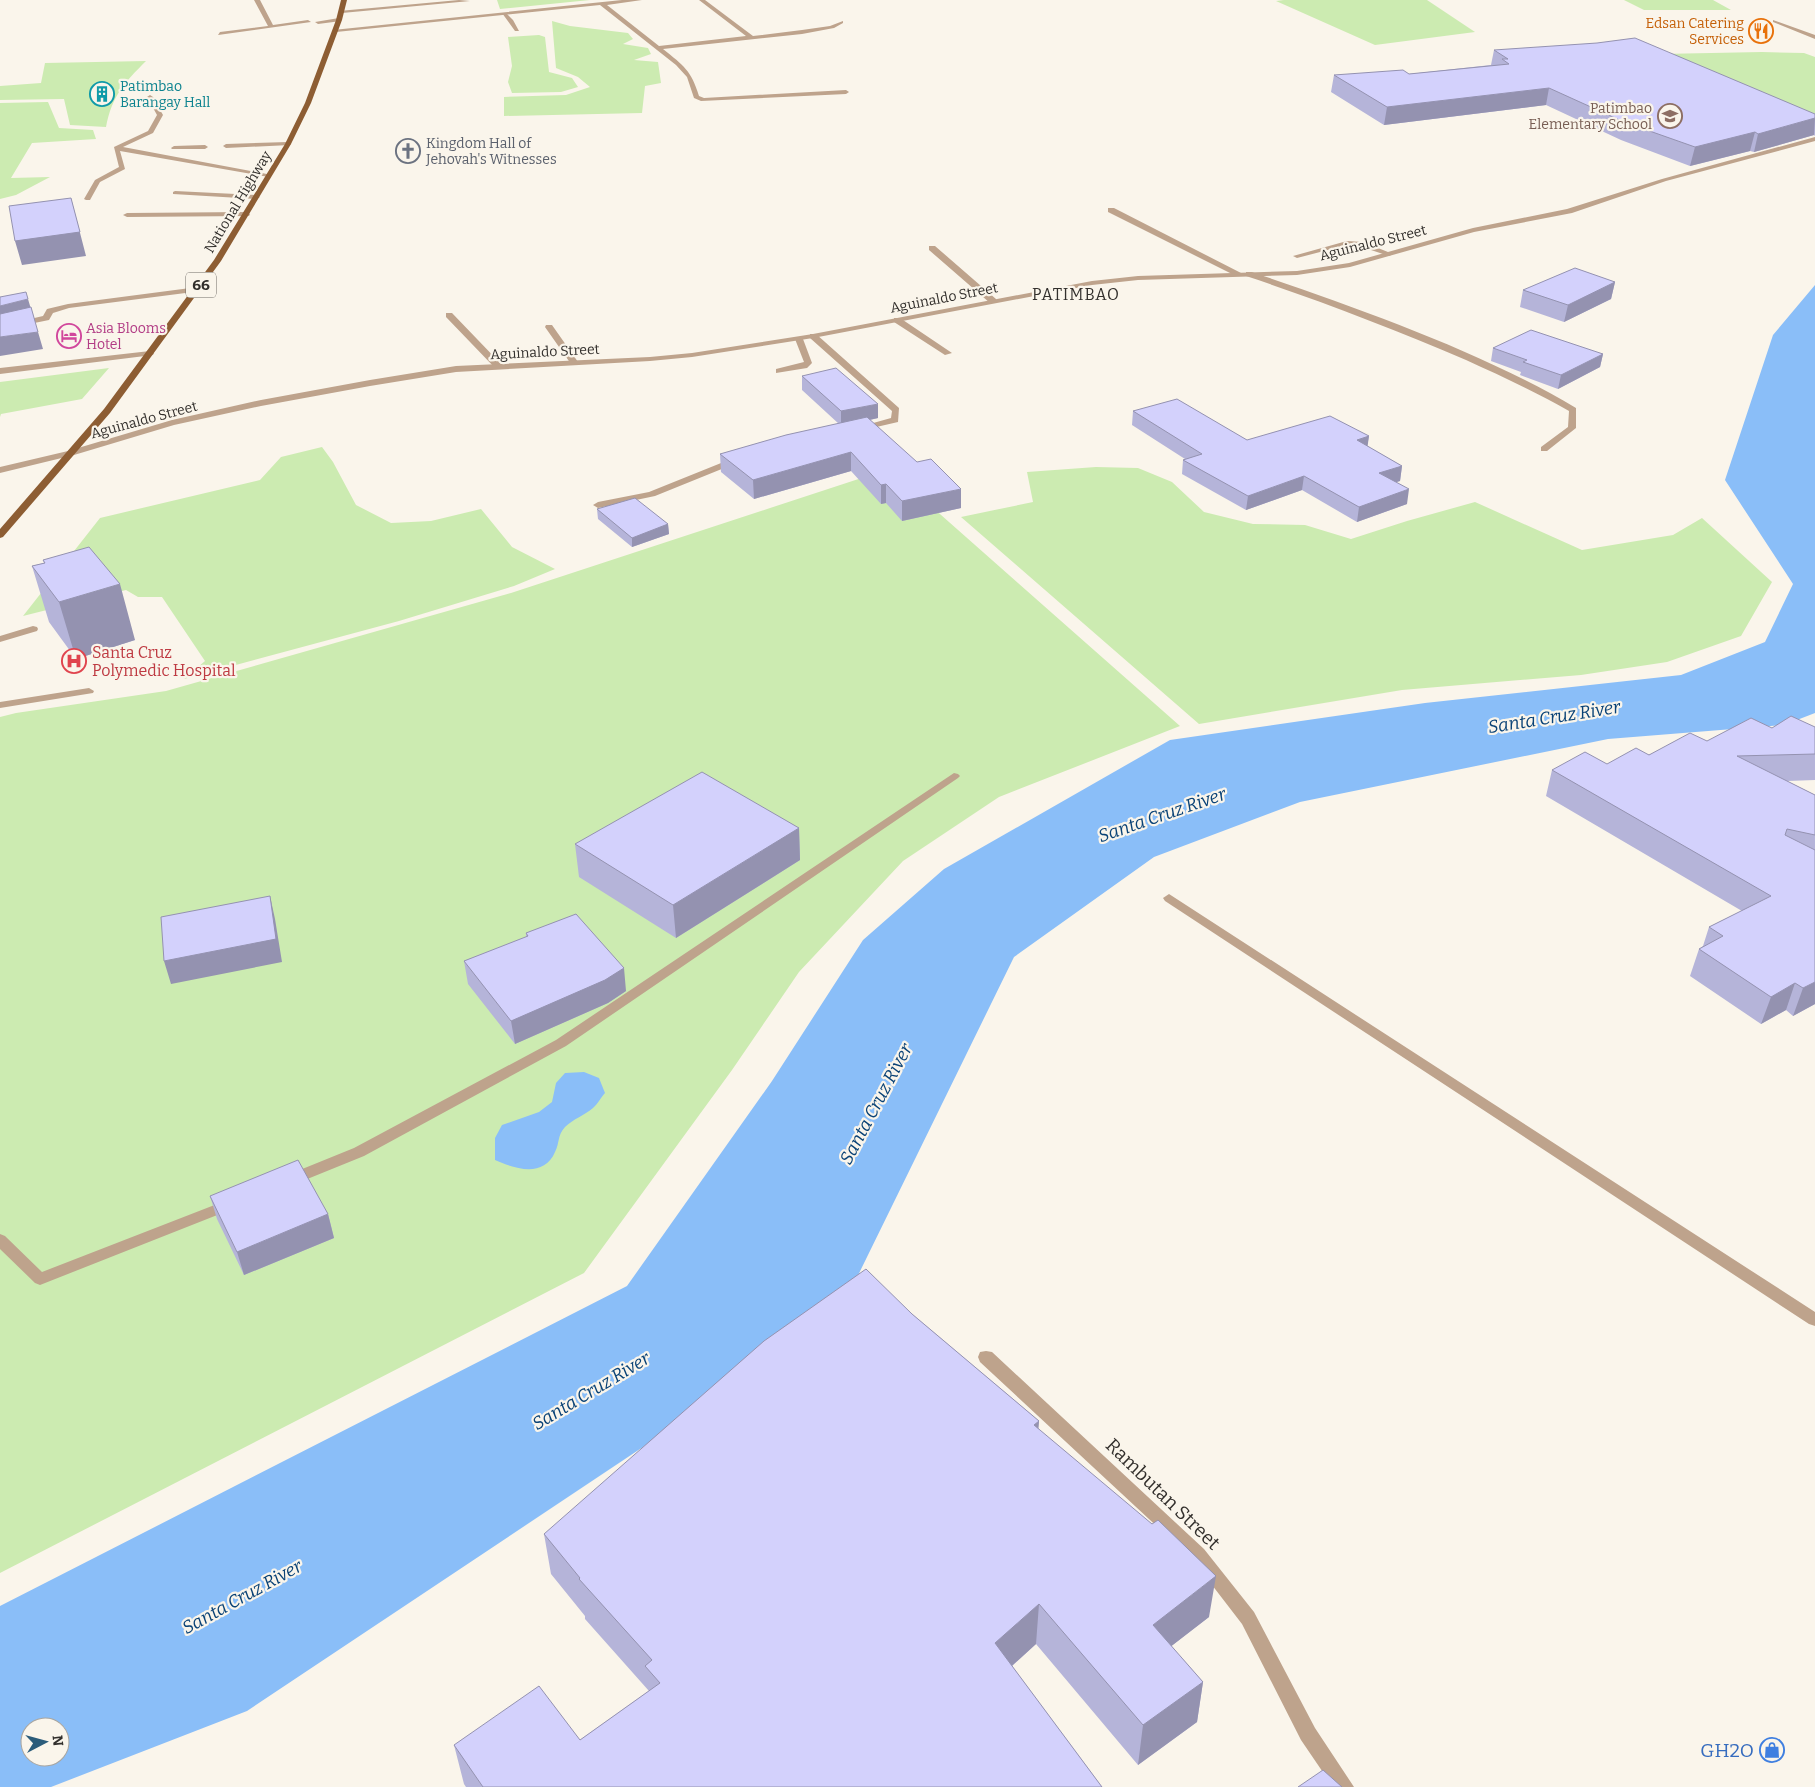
<svg xmlns="http://www.w3.org/2000/svg" width="1815" height="1787" viewBox="0 0 1815 1787" font-family="Bitter,serif">
	<rect width="100%" height="100%" fill="#faf5eb"/>
	<path fill="#ccebb1" d="M497,0H590L500,9Z
		M1284,0H1427L1475,32L1375,45L1276,1Z
		M1624,0H1713L1731,10H1644Z
		M552,21L570,26L628,33L633,39L623,44L648,48L651,54L634,60L658,62L661,83L645,86L642,113L504,116V97L566,95L590,87L578,77L556,68Z
		M539,35L545,37L549,72L572,78L578,87L561,92L512,93L508,82L512,66L508,37Z
		M1762,52L1804,53L1815,57V129L1660,54Z
		M146,61C124,83 112,96 106,127L70,125L64,99L0,100V86L41,83L45,63Z
		M48,102L59,128L93,130L96,139L32,143L11,178L50,177L16,195L0,199V103Z
		M109,368L82,399L1,414L0,417V382Z
		M322,447L333,462L356,505L391,523L431,521L481,509L512,547L555,569L514,586L399,621L184,679L205,661L162,597H138L126,590L23,616L100,518L260,480L281,457Z
		M1096,467L1138,468L1172,482L1204,512L1253,524L1305,525L1351,539L1407,521L1475,502L1582,550L1673,535L1702,518L1772,582L1741,636L1667,662L1581,675L1402,690L1199,724L961,517L1033,502L1027,472Z
		M889,469L1180,726L999,797L903,861L799,972L732,1070L584,1273L0,1573V717L16,713L166,691L511,593Z"/>
	<path fill="#8abef8" fill-rule="evenodd" d="M1815,285V713L1784,725L1608,739L1300,802L1154,857L1014,957L843,1306L664,1433L247,1711L51,1787H0V1606L627,1286L772,1081L863,940L944,869L1170,740L1425,703L1681,675L1765,642L1793,584L1725,480L1773,335ZM30,1727H60V1757H30Z
		M584,1072L599,1078L605,1093C601,1097 598,1104 593,1108C585,1115 573,1119 565,1127C557,1136 560,1142 555,1152C544,1178 515,1169 495,1160V1138L502,1125L539,1112L552,1102L556,1083L565,1073Z"/>
	<g fill="none" stroke-linecap="round" stroke-linejoin="round">
		<path fill="#bea38c" fill-rule="evenodd" d="M254,0H260L273,25L308,20L311,22L218,35L220,32L268,26Z
			M459,0L470,1L342,13L339,11Z
			M502,13H506L513,20L519,31H515Z
			M339,18L341,21L318,24L315,22Z
			M288,142L291,144L290,145L226,148L223,146L226,144Z
			M174,146L205,145L208,147L205,149H172L171,148Z
			M175,191L256,195L260,197L256,199L173,194V192Z
			M246,212L250,214L249,216L127,217L123,215L127,213Z
			M1347,241L1363,242L1393,254L1389,256L1359,246L1347,245L1297,258L1293,256Z
			M929,246H935L996,299V303H990L929,250Z
			M198,287L202,289L201,291L69,308L53,313L49,320L0,330V326L43,316L47,309L68,304Z
			M446,313H452L502,365V369H496L446,317Z
			M894,318H900L952,353L945,355L894,322Z
			M546,325H552L578,362L577,364H571L545,327Z
			M796,337L803,339L812,363L807,368L776,373V369L804,362L795,339Z
			M150,351L154,353L153,355L0,374V368Z
			M33,626L37,627L38,629L37,631L0,642V636Z
			M89,688L94,691L93,693L0,708V702Z
			M954,773L958,774L960,776L958,778L566,1046L364,1156L295,1184L290,1185L285,1184L283,1180L285,1176L354,1148L556,1040Z
			M230,1199L235,1200L237,1204L235,1208L40,1285L35,1283L0,1249V1234L5,1236L42,1272Z
			M986,1351L992,1352L1204,1549L1254,1612L1315,1728L1354,1787H1333L1301,1740L1242,1624L1192,1559L980,1362L978,1357L980,1352Z"/>
		<path fill="#bea38c" fill-rule="evenodd" d="M622,0H642L607,5L659,46L746,36L699,0H705L753,36L802,30L830,26L843,21V23L834,28L802,34L663,49C684,66 691,70 699,96L704,98L846,90L849,92L846,94L701,101L694,98L687,77L676,65L600,5L336,32L333,30Z
			M1773,20L1815,35V39L1773,22Z
			M150,95L153,97L163,115L153,133L123,147L272,175L269,177L120,151L125,169L100,182L90,200H86L84,199L95,180L119,167L114,147L148,131L157,115L147,97Z
			M1108,208H1114L1243,274L1236,276L1108,212Z
			M1246,272H1252C1360,309 1478,350 1576,408V428L1547,451H1541V447L1568,427L1569,411C1536,392 1501,376 1466,360C1394,329 1321,301 1246,276Z
			M810,334H816L899,408L898,422L859,431V427L891,418L892,411L810,338Z
			M736,457L739,458V462L655,496L598,508L593,505L598,502L649,492Z
			M1169,894L1815,1312V1326L1809,1324L1165,901L1163,898Z"/>
		<path fill="#bea38c" fill-rule="evenodd" d="M1815,137V141L1666,181L1572,213L1474,232L1350,267L1297,275L1138,280L1092,285L813,338L692,357L650,361L456,372L370,386L261,406L174,425L74,455L0,473V467L68,451L172,420L261,400L370,380L456,366L650,357L692,353L813,334L1092,281L1138,276L1297,271L1349,263L1473,228L1567,209L1662,179Z"/>
		<path fill="#8d5d33" fill-rule="evenodd" d="M341,0H347L342,20L311,103L291,144L221,261L110,413L3,537L0,538V529L104,409L214,260L285,144L305,103L336,20Z"/>
	</g>
	<path fill="#b5b4d9" d="M1494,50L1815,114V136L1814,135L1754,152L1750,151L1690,166L1621,140L1546,105L1384,125L1331,92L1334,75L1409,74L1491,65Z
		M1615,282L1611,299L1564,322L1520,307L1523,290Z
		M1493,348L1603,354L1600,367L1558,389L1520,375L1521,372L1491,361Z
		M802,376L878,418L870,420L961,508L902,521L886,503L881,504L851,471L754,499L721,472L720,454L839,424L802,390Z
		M1133,411L1247,440L1369,436L1367,446L1402,466L1400,481L1396,482L1407,504L1357,522L1302,490L1246,510L1182,474L1183,460L1185,459L1132,425Z
		M597,509L668,524L669,534L632,547L598,519Z
		M43,560L135,640L76,659L49,622L32,566L44,563Z
		M1815,727V780L1787,781L1815,795V1004L1793,1016L1786,1010L1761,1024L1690,976L1699,949L1703,946L1709,927L1742,911L1546,796L1552,770L1607,764L1707,741L1772,728Z
		M799,828L800,860L676,938L579,877L575,844Z
		M526,933L626,991L608,1003L515,1044L468,984L464,961L526,937Z
		M210,1196L328,1214L334,1238L244,1275L217,1219Z
		M912,1314L1039,1421L1038,1428L1209,1617L1171,1646L1203,1682L1197,1722L1138,1765L1036,1644L1012,1666L1102,1787H466L464,1784L454,1745L580,1740L649,1691L585,1619V1616L551,1574L544,1534Z"/>
	<path fill="#9492b0" d="M1549,88L1546,105L1384,125L1387,107Z
		M1815,118L1814,135L1754,152L1758,134Z
		M1755,132L1750,151L1690,166L1695,147Z
		M71,198L86,256L22,265L15,241Z
		M1615,282L1611,299L1564,322L1568,305Z
		M28,299L33,316L0,324V306Z
		M38,332L43,349L0,356V337Z
		M1603,354L1600,367L1558,389L1561,375Z
		M878,404V418L841,426V411Z
		M1369,436L1367,450L1357,440Z
		M851,452V471L754,499L753,480Z
		M1402,466L1400,481L1377,488L1379,473Z
		M1304,476L1302,490L1246,510L1248,496Z
		M886,484V503L881,504V485Z
		M961,489V508L902,521V501Z
		M1409,489L1407,504L1357,522L1359,507Z
		M668,524L669,534L632,547V538Z
		M120,584L135,640L76,659L59,602Z
		M799,828L800,860L676,938L673,905Z
		M270,896L275,919L282,962L171,984L164,961Z
		M624,968L626,991L608,1003L515,1044L511,1021Z
		M1815,982V1004L1793,1016L1803,988Z
		M1795,983L1786,1010L1761,1024L1771,997Z
		M328,1214L334,1238L244,1275L237,1252Z
		M1039,1421L1036,1461L1034,1425Z
		M1216,1576L1209,1617L1147,1665L1153,1625Z
		M1039,1604L1036,1644L993,1683L995,1643Z
		M1203,1682L1197,1722L1138,1765L1143,1725Z"/>
	<path fill="#d3d1fc" stroke="#9492b0" d="M1635,38L1815,114V118L1758,134L1755,132L1695,147L1624,122L1549,88L1387,107L1334,75L1403,70L1409,74L1509,64L1502,59H1508L1494,50L1597,43Z
		M71,198L80,232L15,241L9,206Z
		M1575,268L1615,282L1568,305L1523,290Z
		M26,292L28,299L0,306V297Z
		M31,307L38,332L0,337V314Z
		M1531,330L1603,354L1561,375L1523,362L1527,360L1493,348Z
		M836,368L878,404L841,411L802,376Z
		M1177,399L1247,440L1330,416L1369,436L1357,440L1402,466L1379,473L1409,489L1359,507L1304,476L1248,496L1183,460L1202,454L1133,411Z
		M867,417L917,462L931,459L961,489L902,501L886,484L881,485L851,452L753,480L720,454L786,435Z
		M635,498L668,524L632,538L597,509Z
		M89,547L120,584L59,602L32,566L45,563L43,560Z
		M1791,716L1815,727V754L1737,756L1815,795V835L1787,829L1785,835L1815,850V982L1803,988L1795,983L1771,997L1699,949L1723,936L1709,927L1771,896L1552,770L1585,752L1607,764L1636,748L1649,755L1690,733L1707,741L1751,718L1772,728Z
		M702,772L799,828L673,905L575,844Z
		M270,896L276,939L164,961L161,917Z
		M576,914L624,968L605,980L511,1021L464,961L528,936L526,933Z
		M298,1160L328,1214L237,1252L210,1196Z
		M866,1269L912,1314L1039,1421L1034,1425L1152,1524L1158,1520L1216,1576L1153,1625L1203,1682L1143,1725L1039,1604L995,1643L1102,1787H483L454,1745L539,1686L580,1740L660,1683L645,1666L652,1660L579,1579L580,1578L544,1534L764,1341Z
		M1323,1770L1342,1787H1298Z"/>
	<defs>
		<symbol id="restaurant-ring" viewBox="-11 -11 22 22"><circle r="9.5" fill="#faf5eb" stroke="#e8710a" stroke-width="1.5"/><path d="M-5-6h1v4h1v-4h1v4h1v-4h1v5L-1.5 .5V6h-2V.5L-5-1ZM5-6V6H3V1.5H1.5Q1.5-4 5-6Z" fill="#e8710a"/></symbol>
		<symbol id="building-ring" viewBox="-11 -11 22 22"><circle r="9.5" fill="#faf5eb" stroke="#0f9aa8" stroke-width="1.5"/><path d="M-4-6H4V6H1V3H-1V6H-4ZM-2.5-4.3h1.7v1.8h-1.7ZM.8-4.3h1.7v1.8H.8ZM-2.5-1h1.7V.8h-1.7ZM.8-1h1.7V.8H.8Z" fill="#0f9aa8"/></symbol>
		<symbol id="school-ring" viewBox="-11 -11 22 22"><circle r="9.5" fill="#faf5eb" stroke="#8d6e63" stroke-width="1.5"/><path d="M0-5L7-2L0 1L-7-2ZM-4 1L0 2.5L4 1V4Q0 6-4 4Z" fill="#8d6e63"/></symbol>
		<symbol id="church-ring" viewBox="-11 -11 22 22"><circle r="9.5" fill="#faf5eb" stroke="#6b7280" stroke-width="1.5"/><path d="M-1.2-6h2.4v3.5h3.3v2.4h-3.3V6h-2.4V-.1h-3.3v-2.4h3.3Z" fill="#6b7280"/></symbol>
		<symbol id="hotel-ring" viewBox="-11 -11 22 22"><circle r="9.5" fill="#faf5eb" stroke="#d1479c" stroke-width="1.5"/><path d="M-6-4.5h1.5V1H6V5H4.5V3h-9V5H-6ZM-4 0a1.8 1.8 0 1 1 3.6 0ZM.5 0V-2.5h3Q6-2.5 6 0Z" fill="#d1479c"/></symbol>
		<symbol id="hospital-ring" viewBox="-11 -11 22 22"><circle r="9.5" fill="#faf5eb" stroke="#e0444e" stroke-width="1.5"/><path d="M-5-5h3v3.5h4V-5h3V5h-3V1.5h-4V5h-3Z" fill="#e0444e"/></symbol>
		<symbol id="shop-ring" viewBox="-11 -11 22 22"><circle r="9.5" fill="#faf5eb" stroke="#3f7fe0" stroke-width="1.5"/><path d="M-5-2.5h2.3a2.7 3.5 0 0 1 5.4 0H5L5.5 6h-11ZM-1.5-2.5h3a1.5 2.3 0 0 0-3 0Z" fill="#3f7fe0"/></symbol>
	</defs>
	<g fill-rule="evenodd">
		<use href="#restaurant-ring" x="1747" y="17" width="28" height="28"/>
		<use href="#building-ring" x="88" y="80" width="28" height="28"/>
		<use href="#school-ring" x="1656" y="102" width="28" height="28"/>
		<use href="#church-ring" x="394" y="137" width="28" height="28"/>
		<use href="#hotel-ring" x="55" y="322" width="28" height="28"/>
		<use href="#hospital-ring" x="60" y="647" width="28" height="28"/>
		<use href="#shop-ring" x="1758" y="1736" width="28" height="28"/>
	</g>
	<g text-anchor="middle" dominant-baseline="central" stroke-width="4.5" stroke-linejoin="round" paint-order="stroke">
		<g font-size="14" fill="#c56008" stroke="#faf5eb" text-anchor="end">
			<text x="1744" y="23">Edsan Catering<tspan x="1744" dy="16">Services</tspan></text>
		</g>
		<g font-size="14" fill="#0d838f" stroke="#faf5eb" text-anchor="start">
			<text x="120" y="86">Patimbao<tspan x="120" dy="16">Barangay Hall</tspan></text>
		</g>
		<g font-size="14" fill="#785e54" stroke="#faf5eb" text-anchor="end">
			<text x="1652" y="108">Patimbao<tspan x="1652" dy="16">Elementary School</tspan></text>
		</g>
		<g font-size="14" fill="#5b616d" stroke="#faf5eb" text-anchor="start">
			<text x="426" y="143">Kingdom Hall of<tspan x="426" dy="16">Jehovah's Witnesses</tspan></text>
		</g>
		<g font-size="14" fill="#322f2c" stroke="#faf5eb">
			<text transform="translate(238 202) rotate(-59)">National Highway</text>
			<text transform="translate(1373 243) rotate(-14)">Aguinaldo Street</text>
			<text transform="translate(944 298) rotate(-11)">Aguinaldo Street</text>
			<text transform="translate(545 352) rotate(-3)">Aguinaldo Street</text>
			<text transform="translate(144 420) rotate(-15)">Aguinaldo Street</text>
		</g>
		<g font-size="14" fill="#b23c85" stroke="#faf5eb" text-anchor="start">
			<text x="86" y="328">Asia Blooms<tspan x="86" dy="16">Hotel</tspan></text>
		</g>
		<rect fill="#faf5eb" stroke="#6e6a65" stroke-width="1" x="186" y="272.5" width="30" height="25" rx="4"/>
		<g font-size="15" font-weight="bold" fill="#322f2c">
			<text x="201" y="285">66</text>
		</g>
		<g font-size="16" letter-spacing="1" fill="#322f2c" stroke="#faf5eb">
			<text x="1076" y="294">PATIMBAO</text>
		</g>
		<g font-size="16" fill="#be3a42" stroke="#faf5eb" text-anchor="start">
			<text x="92" y="652">Santa Cruz<tspan x="92" dy="18">Polymedic Hospital</tspan></text>
		</g>
		<g font-size="18" font-style="italic" fill="#094276" stroke="#faf5eb">
			<text transform="translate(1554 717) rotate(-9)">Santa Cruz River</text>
			<text transform="translate(1162 815) rotate(-19)">Santa Cruz River</text>
			<text transform="translate(876 1104) rotate(-62)">Santa Cruz River</text>
			<text transform="translate(591 1391) rotate(-31)">Santa Cruz River</text>
			<text transform="translate(242 1597) rotate(-29)">Santa Cruz River</text>
		</g>
		<g font-size="19" fill="#322f2c" stroke="#faf5eb">
			<text transform="translate(1163 1494) rotate(44)">Rambutan Street</text>
		</g>
		<g font-size="19" fill="#366cbe" stroke="#faf5eb" text-anchor="end">
			<text x="1754" y="1750">GH2O</text>
		</g>
	</g>
	<g transform="translate(45 1742) rotate(84)"><circle r="24" fill="#faf5eb" stroke="#aaa69f"/>
	<path d="M0-4L9 19L0 12L-9 19Z" fill="#2b5c7a"/>
	<text y="-8" font-size="14" font-weight="bold" text-anchor="middle" fill="#322f2c">N</text>
	</g>
</svg>
